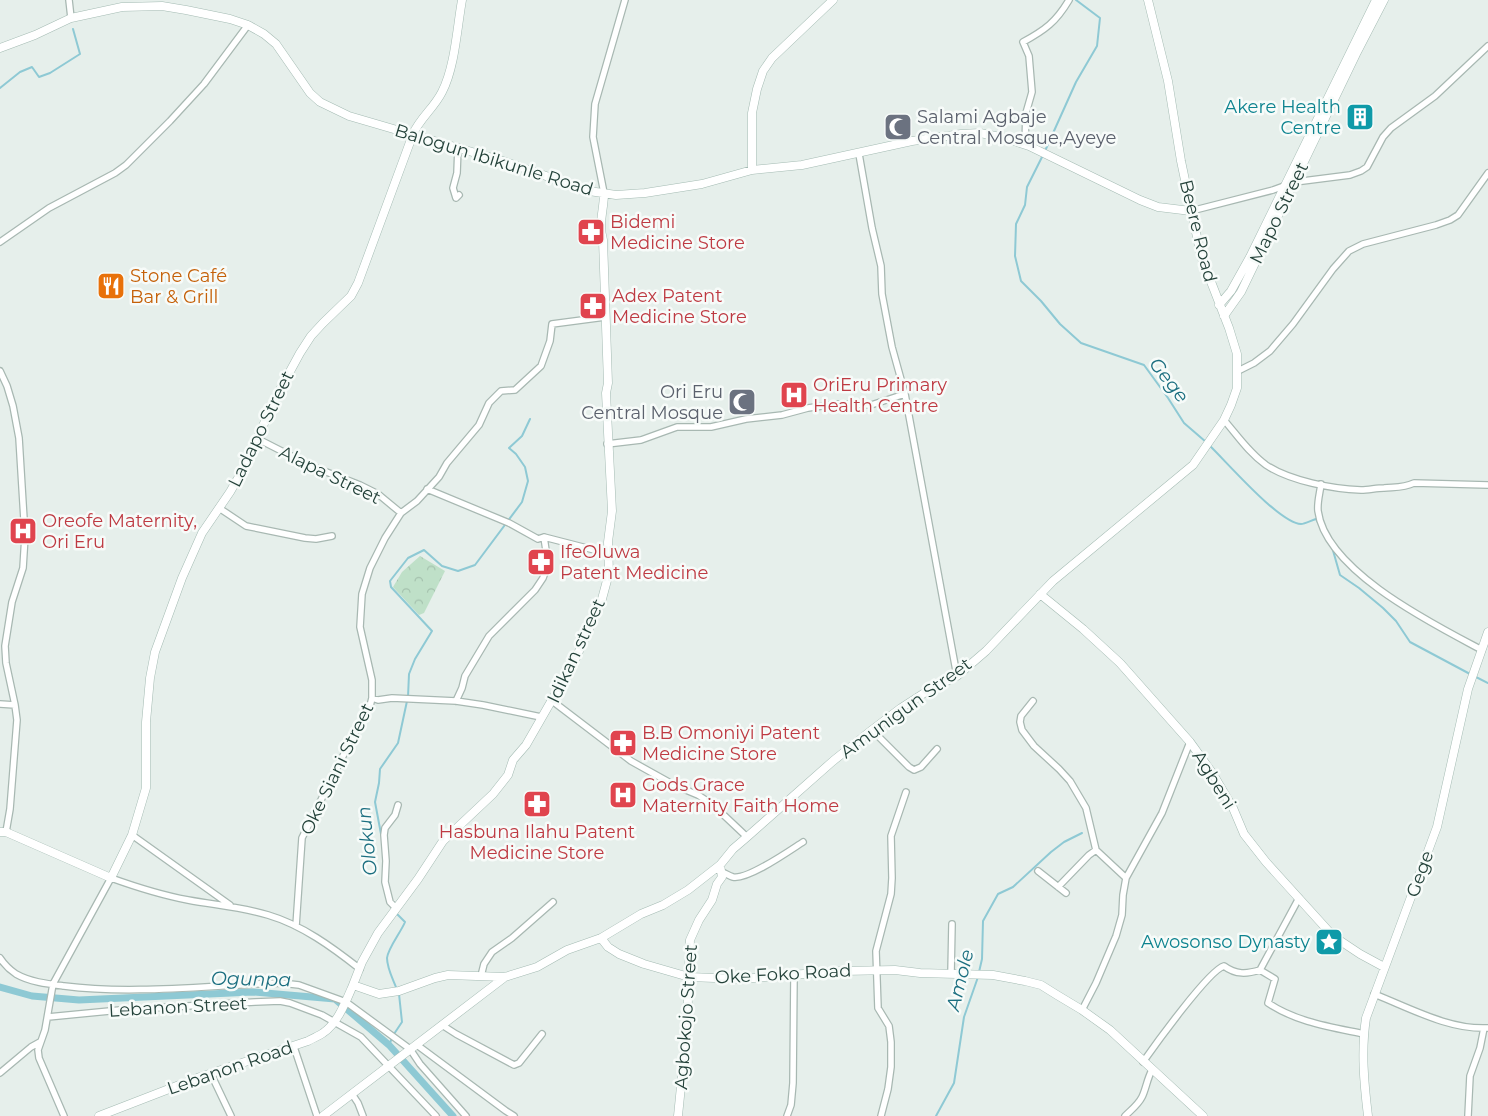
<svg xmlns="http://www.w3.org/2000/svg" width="1488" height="1116" viewBox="0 0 1488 1116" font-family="Montserrat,sans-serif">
	<defs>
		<pattern id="forest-crowns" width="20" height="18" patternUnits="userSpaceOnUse" patternTransform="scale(1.25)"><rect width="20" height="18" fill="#bfe0c8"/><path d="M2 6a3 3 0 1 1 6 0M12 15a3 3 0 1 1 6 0" fill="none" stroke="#a4c1ad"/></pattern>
	</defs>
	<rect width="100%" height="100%" fill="#e6efeb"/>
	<path fill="url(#forest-crowns)" d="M420,556L445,571L424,613L419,615L393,587L402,572Z"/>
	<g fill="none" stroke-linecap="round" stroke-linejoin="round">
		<path stroke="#8ec9d4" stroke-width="2" d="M0,88L20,72L32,67L39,77L50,73L80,54L73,29
			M1045,151L1076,82L1097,46L1100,18L1076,0
			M1043,155L1027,187L1025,205L1016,224L1015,256L1021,281L1041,301L1060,324L1081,343L1144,365L1168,398L1184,423L1206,442
			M1209,445C1227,462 1279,523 1301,524C1305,524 1312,520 1316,519L1321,528
			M1332,547L1340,575L1359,588L1383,608L1396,621L1410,642L1470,674
			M1474,676L1488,683
			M408,697L409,674L415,659L432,631L391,587L390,581L408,558L424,550L442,566L458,571L475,565L522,502L528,481L525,467L516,454L509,448L522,436L530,419
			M381,834L375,802L379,783L380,769L398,743L407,701
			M395,912L405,922C401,932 388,948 387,958C387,969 394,981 397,990
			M979,972L982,959L983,921L998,894L1013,887L1051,852L1064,842L1082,833
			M394,1034L402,1022L399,994
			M389,1045L392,1038
			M936,1116L954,1083L964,1017L978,977"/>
		<path stroke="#8ec9d4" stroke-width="7" d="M0,987L32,996L79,1000L253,992L335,999L389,1045L453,1116"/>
		<defs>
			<path id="street" d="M69,0L71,18
				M1025,144L1026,113L1032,92L1029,56L1023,42C1045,30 1056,22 1069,0
				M458,147L457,173L453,188L456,198L459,195
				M856,153L859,154L872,228L881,266L882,294L892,347L905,394L957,676
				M604,193L593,137L595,104L625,0
				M1191,211L1273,190L1295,182L1350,175L1361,171L1367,167L1383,137L1391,128L1435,96L1488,46
				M0,242L49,208L115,173L126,165L170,121L204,84L248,25
				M0,371L7,386L13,406L19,438L25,536L23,568L12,602L5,646L6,663L15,705L17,720L10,809L6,832
				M1238,371L1254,363L1270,351L1293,324L1333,269L1349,251L1363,244L1436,225L1450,220L1458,215L1488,173
				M1224,420C1237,435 1249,453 1266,465C1290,481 1333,489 1361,490C1369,490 1376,488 1384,488C1395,487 1404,488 1414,483L1488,485
				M258,439L311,466L360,485L378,494L401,513
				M607,444L641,440L677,427H711L746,419L782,415L808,408L836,404L871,405L905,394
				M1321,484C1320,493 1317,502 1318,511C1326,571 1433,624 1482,650
				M427,489L509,523L538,539L544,537L610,554
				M219,508L246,526L305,538L316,539L332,536
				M372,698L378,700L392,698L456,701L483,705L541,717
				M551,700L631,761L674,785L698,795L712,804L747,837
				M456,701L462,688L465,676L489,636L535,590L543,578L548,564L544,537
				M1033,701L1021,716L1020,722L1022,730L1034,746L1059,769L1070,781L1086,808L1096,850L1126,878
				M0,704L15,705
				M872,730L909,767L914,770L921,767L937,749
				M132,835L230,905
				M1038,871L1066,893
				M722,872C725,873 729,876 733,877C748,880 789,851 803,842
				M1058,887L1089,855L1096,850
				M396,908L390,902L385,882L386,861L384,835L385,828L395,815L398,805
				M296,926L302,838L354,734L370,706L372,698V680L360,627L362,594L370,568L385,538L401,513L417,501L439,477L447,463L479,425L489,403L501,391L515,390L541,366L550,341L552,324L605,317
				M0,958C4,964 10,970 16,974C30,982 48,984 64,986C134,995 210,985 281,983L299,985L346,1002L410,1049L420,1064L466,1116
				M1260,970L1299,898
				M951,973L952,924
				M481,976L484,964L492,952L512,938L553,902
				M1374,994C1410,1008 1449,1030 1488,1028
				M1082,1010L1096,983L1116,936L1122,915L1123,895L1126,878L1162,813L1190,742
				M48,1017L120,1010L255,1002L280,1001L290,1003L322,1015L361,1037L436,1116
				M442,1025L456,1034L514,1065L519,1063L542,1034
				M417,1045L506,1111L514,1116
				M294,1047L317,1116
				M1143,1062C1155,1045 1209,970 1224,966C1236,975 1247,974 1260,970L1275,979L1268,1003C1296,1022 1331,1027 1364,1034
				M0,1073L31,1047L40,1042
				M211,1074L231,1116
				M352,1094L358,1103L363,1116
				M64,1116L39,1058L38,1050L45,1030L53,984L111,878C136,887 161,895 188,900C215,905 242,907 268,915C302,925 332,947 360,969
				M787,1116L791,1105L793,1083L794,975
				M881,1116L888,1089L891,1067V1042L889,1026L878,1008L876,951L891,894L892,878L891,836L906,792
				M1125,1116C1131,1110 1138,1105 1142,1097C1146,1089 1147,1079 1152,1070
				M1468,1116L1470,1076L1480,1048L1484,1028"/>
			<path id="secondary" d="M0,48L35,35L71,18L122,7L162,6L186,10L230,19L248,25L264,34L276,44L310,93L320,102L349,116L503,161L589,191L616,195L645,193L702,184L752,170L802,165L912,141L961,134L980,133L1005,138L1029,146L1140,200L1158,207L1191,211
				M752,170V113L757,89L763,71L772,58L833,0
				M1219,305L1231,291L1250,257L1376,0
				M1224,316L1241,292L1356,54L1384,0
				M1040,594L1083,629L1120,663L1190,742L1213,774L1233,808L1244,834L1266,862L1333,936L1360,954L1384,967
				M0,832H6L111,878L132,835L146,788V722L150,678L155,652L182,578L202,533L230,492L244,468L275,399L300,353L311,336L323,323L351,296L358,283L413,134C420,118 434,108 442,92C455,67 457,28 462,0
				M601,938L608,947L619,954L644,964L689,977L741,979L842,971L895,970L920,973L993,975L1025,981L1041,985L1057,995L1082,1010L1110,1030L1203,1116
				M353,985L362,962L378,933L418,879L443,841L493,794L508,775L513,760L526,745L576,658L602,599L609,573L608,542L612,511L606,393L608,383L603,240C598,223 604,210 604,193
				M99,1116L200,1077L308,1041C313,1038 319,1036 323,1033C338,1023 346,1001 353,985L379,994L399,991L435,978L448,975L505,977L537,967L567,950L601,938L641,914L663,905L688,890L720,865L733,849L747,837L833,761L872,730L901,708L929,690L957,676L986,651L1053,581L1193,465L1224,420L1231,405L1237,388V354L1229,328L1201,256L1181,161L1168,81L1148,0
				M323,1116L505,977
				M678,1116L687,1027L690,940L699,920L712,900L717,884L722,877L720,865
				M1368,1116C1364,1083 1361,1051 1366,1018L1437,827L1468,689L1488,632"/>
		</defs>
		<use href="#street" stroke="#a8b8b2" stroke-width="8"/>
		<use href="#secondary" stroke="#a4bbb3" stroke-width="9"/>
		<use href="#street" stroke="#fff" stroke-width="5.5"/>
		<use href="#secondary" stroke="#fff" stroke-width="8"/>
	</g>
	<defs>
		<symbol id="building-square" viewBox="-11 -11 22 22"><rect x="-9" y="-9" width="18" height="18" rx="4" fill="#0f9aa8" stroke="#f7fbf9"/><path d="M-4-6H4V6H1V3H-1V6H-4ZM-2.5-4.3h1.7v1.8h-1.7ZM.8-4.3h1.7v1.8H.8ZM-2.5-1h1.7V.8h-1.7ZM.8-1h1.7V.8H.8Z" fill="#fff"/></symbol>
		<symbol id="mosque-square" viewBox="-11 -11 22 22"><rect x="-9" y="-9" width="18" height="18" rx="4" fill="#6b7280" stroke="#f7fbf9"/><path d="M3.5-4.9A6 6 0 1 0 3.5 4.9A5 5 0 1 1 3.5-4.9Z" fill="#fff"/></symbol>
		<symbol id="pharmacy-square" viewBox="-11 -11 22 22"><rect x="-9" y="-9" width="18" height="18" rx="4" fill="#e0444e" stroke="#f7fbf9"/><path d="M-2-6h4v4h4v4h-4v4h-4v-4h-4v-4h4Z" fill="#fff"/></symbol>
		<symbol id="restaurant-square" viewBox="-11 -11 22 22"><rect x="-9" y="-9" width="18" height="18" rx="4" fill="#e8710a" stroke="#f7fbf9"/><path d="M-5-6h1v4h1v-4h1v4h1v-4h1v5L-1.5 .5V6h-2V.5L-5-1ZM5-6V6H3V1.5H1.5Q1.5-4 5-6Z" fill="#fff"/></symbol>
		<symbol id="hospital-square" viewBox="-11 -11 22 22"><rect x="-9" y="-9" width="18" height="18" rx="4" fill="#e0444e" stroke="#f7fbf9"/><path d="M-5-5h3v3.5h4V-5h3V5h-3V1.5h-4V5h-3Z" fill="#fff"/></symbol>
		<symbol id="sight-square" viewBox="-11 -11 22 22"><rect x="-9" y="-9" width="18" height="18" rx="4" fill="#0f9aa8" stroke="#f7fbf9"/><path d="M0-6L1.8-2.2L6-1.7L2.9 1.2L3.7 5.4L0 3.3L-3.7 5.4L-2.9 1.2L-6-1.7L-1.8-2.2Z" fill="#fff"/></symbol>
	</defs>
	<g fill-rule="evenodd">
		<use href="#building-square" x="1344" y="101" width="32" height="32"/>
		<use href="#mosque-square" x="882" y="111" width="32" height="32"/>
		<use href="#pharmacy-square" x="575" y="216" width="32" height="32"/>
		<use href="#restaurant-square" x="95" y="270" width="32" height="32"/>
		<use href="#pharmacy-square" x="577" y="290" width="32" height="32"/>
		<use href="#hospital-square" x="778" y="379" width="32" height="32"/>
		<use href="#mosque-square" x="726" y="386" width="32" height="32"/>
		<use href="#hospital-square" x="7" y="515" width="32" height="32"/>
		<use href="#pharmacy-square" x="525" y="546" width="32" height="32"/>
		<use href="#pharmacy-square" x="607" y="727" width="32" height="32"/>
		<use href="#hospital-square" x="607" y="779" width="32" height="32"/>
		<use href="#pharmacy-square" x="521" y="788" width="32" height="32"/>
		<use href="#sight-square" x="1313" y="926" width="32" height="32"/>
	</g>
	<g text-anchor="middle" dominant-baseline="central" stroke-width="5" stroke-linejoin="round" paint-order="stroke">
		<g font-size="18" fill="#0d838f" stroke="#f7fbf9" text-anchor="end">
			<text x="1341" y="107">Akere Health<tspan x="1341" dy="21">Centre</tspan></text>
			<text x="1310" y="942">Awosonso Dynasty</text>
		</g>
		<g font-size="18" fill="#5b616d" stroke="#f7fbf9" text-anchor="start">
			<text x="917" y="117">Salami Agbaje<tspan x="917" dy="21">Central Mosque,Ayeye</tspan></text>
			<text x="723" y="392" text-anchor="end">Ori Eru<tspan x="723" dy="21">Central Mosque</tspan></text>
		</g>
		<g font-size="18" fill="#24423a" stroke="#f7fbf9">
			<text transform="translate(494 160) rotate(17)">Balogun Ibikunle Road</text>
			<text transform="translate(1279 213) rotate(-64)">Mapo Street</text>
			<text transform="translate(1198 231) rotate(76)">Beere Road</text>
			<text transform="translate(261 429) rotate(-64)">Ladapo Street</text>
			<text transform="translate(330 475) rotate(26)">Alapa Street</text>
			<text transform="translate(576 651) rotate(-65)">Idikan street</text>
			<text transform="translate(906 708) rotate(-36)">Amunigun Street</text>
			<text transform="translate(337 769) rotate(-64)">Oke Siani Street</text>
			<text transform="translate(1214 780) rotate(58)">Agbeni</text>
			<text transform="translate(1420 874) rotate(-70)">Gege</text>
			<text transform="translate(783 974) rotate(-3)">Oke Foko Road</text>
			<text transform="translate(178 1007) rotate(-3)">Lebanon Street</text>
			<text transform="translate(686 1017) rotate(-86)">Agbokojo Street</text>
			<text transform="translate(230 1068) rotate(-19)">Lebanon Road</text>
		</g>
		<g font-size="18" fill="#be3a42" stroke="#f7fbf9" text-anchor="start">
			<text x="610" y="222">Bidemi<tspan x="610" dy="21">Medicine Store</tspan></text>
			<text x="612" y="296">Adex Patent<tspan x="612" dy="21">Medicine Store</tspan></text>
			<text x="813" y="385">OriEru Primary<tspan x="813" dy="21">Health Centre</tspan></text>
			<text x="42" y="521">Oreofe Maternity,<tspan x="42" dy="21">Ori Eru</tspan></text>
			<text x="560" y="552">IfeOluwa<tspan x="560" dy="21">Patent Medicine</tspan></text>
			<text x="642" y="733">B.B Omoniyi Patent<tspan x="642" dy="21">Medicine Store</tspan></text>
			<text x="642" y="785">Gods Grace<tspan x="642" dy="21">Maternity Faith Home</tspan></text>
			<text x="537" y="832" text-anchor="middle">Hasbuna Ilahu Patent<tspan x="537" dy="21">Medicine Store</tspan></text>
		</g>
		<g font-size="18" fill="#c56008" stroke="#f7fbf9" text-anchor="start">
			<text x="130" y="276">Stone Café<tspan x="130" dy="21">Bar &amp; Grill</tspan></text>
		</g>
		<g font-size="19" font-style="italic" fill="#1c6f80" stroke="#f7fbf9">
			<text transform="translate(1169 380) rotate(52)">Gege</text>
			<text transform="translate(367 841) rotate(-96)">Olokun</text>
			<text transform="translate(251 979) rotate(1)">Ogunpa</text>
			<text transform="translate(960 980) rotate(-76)">Amole</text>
		</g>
	</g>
</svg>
